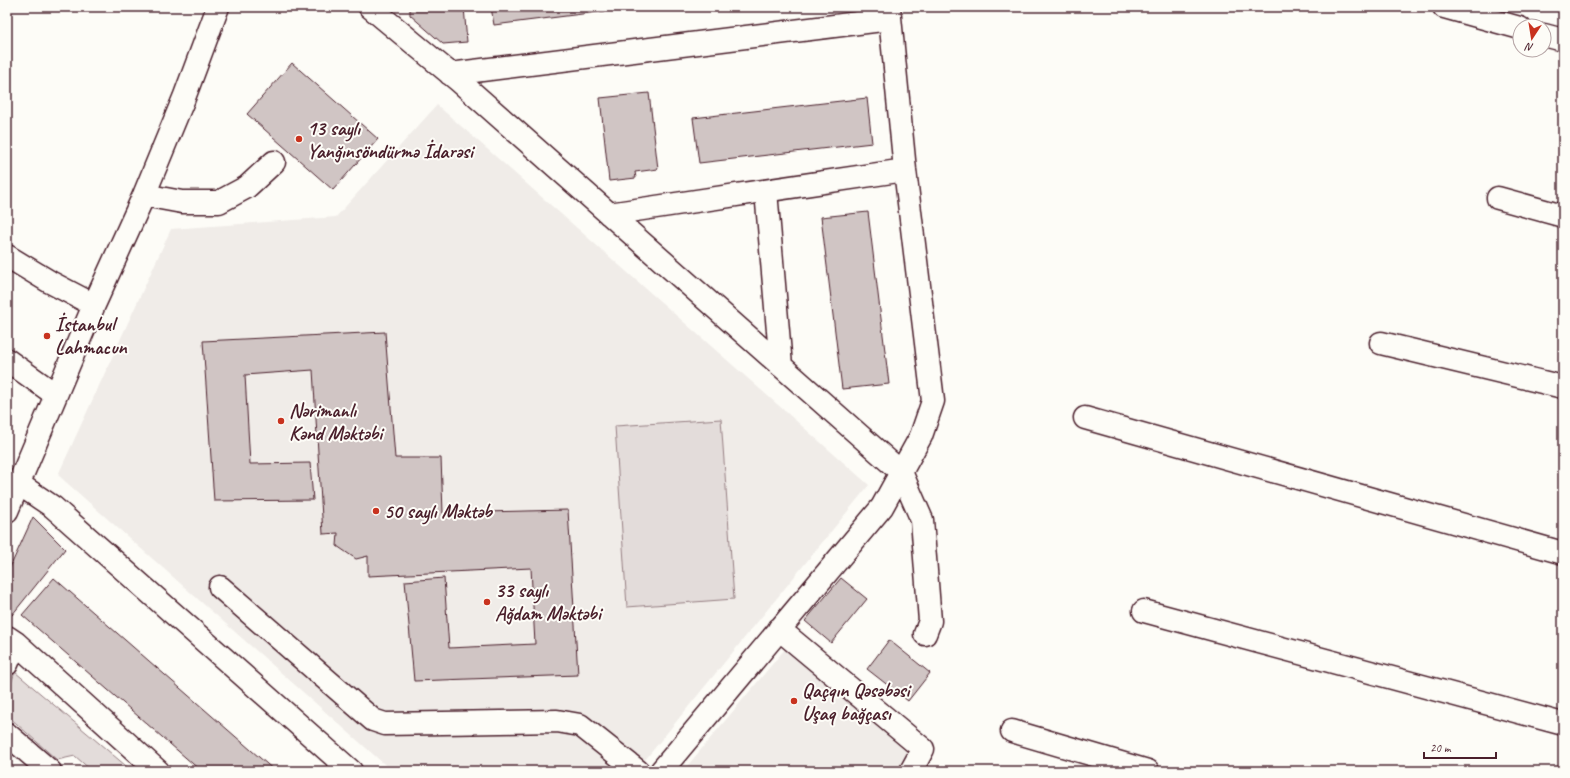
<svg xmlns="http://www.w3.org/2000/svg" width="1570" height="778" viewBox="0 0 1570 778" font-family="Caveat,sans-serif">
	<rect width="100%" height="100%" fill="#fdfcf7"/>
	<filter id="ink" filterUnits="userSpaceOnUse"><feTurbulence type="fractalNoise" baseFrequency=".025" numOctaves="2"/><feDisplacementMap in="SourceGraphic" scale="8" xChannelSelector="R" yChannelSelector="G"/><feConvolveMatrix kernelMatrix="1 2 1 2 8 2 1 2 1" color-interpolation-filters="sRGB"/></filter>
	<g filter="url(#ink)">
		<path fill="#f0ece8" d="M437,105L869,485L636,771H392L58,475L171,229L336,217Z
			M785,649L908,752L898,771H683Z"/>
		<path fill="#e3dcda" stroke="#967e82" d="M721,419L734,599L627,607L615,426Z
			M15,672L132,771H92L75,756L57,760L7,715V695Z"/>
		<path fill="#d0c5c4" stroke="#4a1f2b" d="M410,7H464L467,42L443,44L410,15Z
			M491,7H638L494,25Z
			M292,63L378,139L333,190L247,114Z
			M649,93L658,169L635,172L636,178L609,181L600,98Z
			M867,98L872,143L699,163L693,118Z
			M868,212L889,384L842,389L821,217Z
			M385,332L395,458H441L443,513L568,510L578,675L414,681L405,581L444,578L449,648L535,644L531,568L368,576V556L356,559L337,546L338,533L323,534L313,370L245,375L250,464L310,463L313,500L214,501L203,341Z
			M33,517L65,549L12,615L7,612V574Z
			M54,578L275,771H201L22,615Z
			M841,578L867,599L831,643L805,621Z
			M889,640L930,673L908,701L867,669Z"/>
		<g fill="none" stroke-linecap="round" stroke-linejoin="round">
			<defs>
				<path id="minor" d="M370,7L459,81L901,472L922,520L930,621L925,634
					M1444,7L1520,28
					M1544,35L1563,40
					M450,74L890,19
					M766,191L781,366
					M144,195L182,202H219L247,187L274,162
					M1498,198L1563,216
					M609,214L905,170
					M7,256L50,282L94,305
					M1381,343L1563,387
					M7,360L56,395
					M1085,418L1563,553
					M19,484L53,507L351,771
					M7,511L94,305L144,195L184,98L218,7
					M220,587L373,720L385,724L557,721L580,725L638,771
					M1144,611L1563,724
					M779,629L923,749L911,771
					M7,637L16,643L158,771
					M7,664L16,643
					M1012,731L1148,771
					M7,734L50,771
					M661,771L882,507L921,436L933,401L905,170L889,7"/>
			</defs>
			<use href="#minor" stroke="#4a1f2b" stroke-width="25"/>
			<use href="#minor" stroke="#fdfcf7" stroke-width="22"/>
		</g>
	</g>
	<g fill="#c8321e" stroke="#fdfcf7" stroke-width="1.5">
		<circle cx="299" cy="139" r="4"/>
		<circle cx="47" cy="336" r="4"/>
		<circle cx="281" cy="421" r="4"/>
		<circle cx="376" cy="511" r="4"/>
		<circle cx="487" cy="602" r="4"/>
		<circle cx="794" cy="701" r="4"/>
	</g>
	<g text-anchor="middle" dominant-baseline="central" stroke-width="4" stroke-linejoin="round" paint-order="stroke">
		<g font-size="20" font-weight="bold" fill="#4a1f2b" stroke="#fdfcf7" text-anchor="start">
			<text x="307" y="128">13 saylı<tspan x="307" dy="23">Yanğınsöndürmə İdarəsi</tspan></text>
			<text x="55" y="324">İstanbul<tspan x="55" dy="23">Lahmacun</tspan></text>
			<text x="289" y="410">Nərimanlı<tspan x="289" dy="23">Kənd Məktəbi</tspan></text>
			<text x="384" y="511">50 saylı Məktəb</text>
			<text x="495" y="590">33 saylı<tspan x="495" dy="23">Ağdam Məktəbi</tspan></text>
			<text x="802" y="690">Qaçqın Qəsəbəsi<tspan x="802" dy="23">Uşaq bağçası</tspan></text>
		</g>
	</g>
	<rect width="1570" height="778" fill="none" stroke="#fdfcf7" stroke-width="24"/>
	<rect x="12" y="12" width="1546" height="754" fill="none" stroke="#4a1f2b" stroke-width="1.5" filter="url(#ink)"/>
	<g transform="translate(1532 38) rotate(192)"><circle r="19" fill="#fdfcf7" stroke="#b5a4a5"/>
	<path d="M0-3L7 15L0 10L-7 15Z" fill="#c8321e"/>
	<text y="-6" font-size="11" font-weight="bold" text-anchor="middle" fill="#4a1f2b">N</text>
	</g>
	<path d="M1424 752v6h72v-6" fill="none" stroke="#4a1f2b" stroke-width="2"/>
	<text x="1430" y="752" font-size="12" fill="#4a1f2b" stroke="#fdfcf7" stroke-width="3" paint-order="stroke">20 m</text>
</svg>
